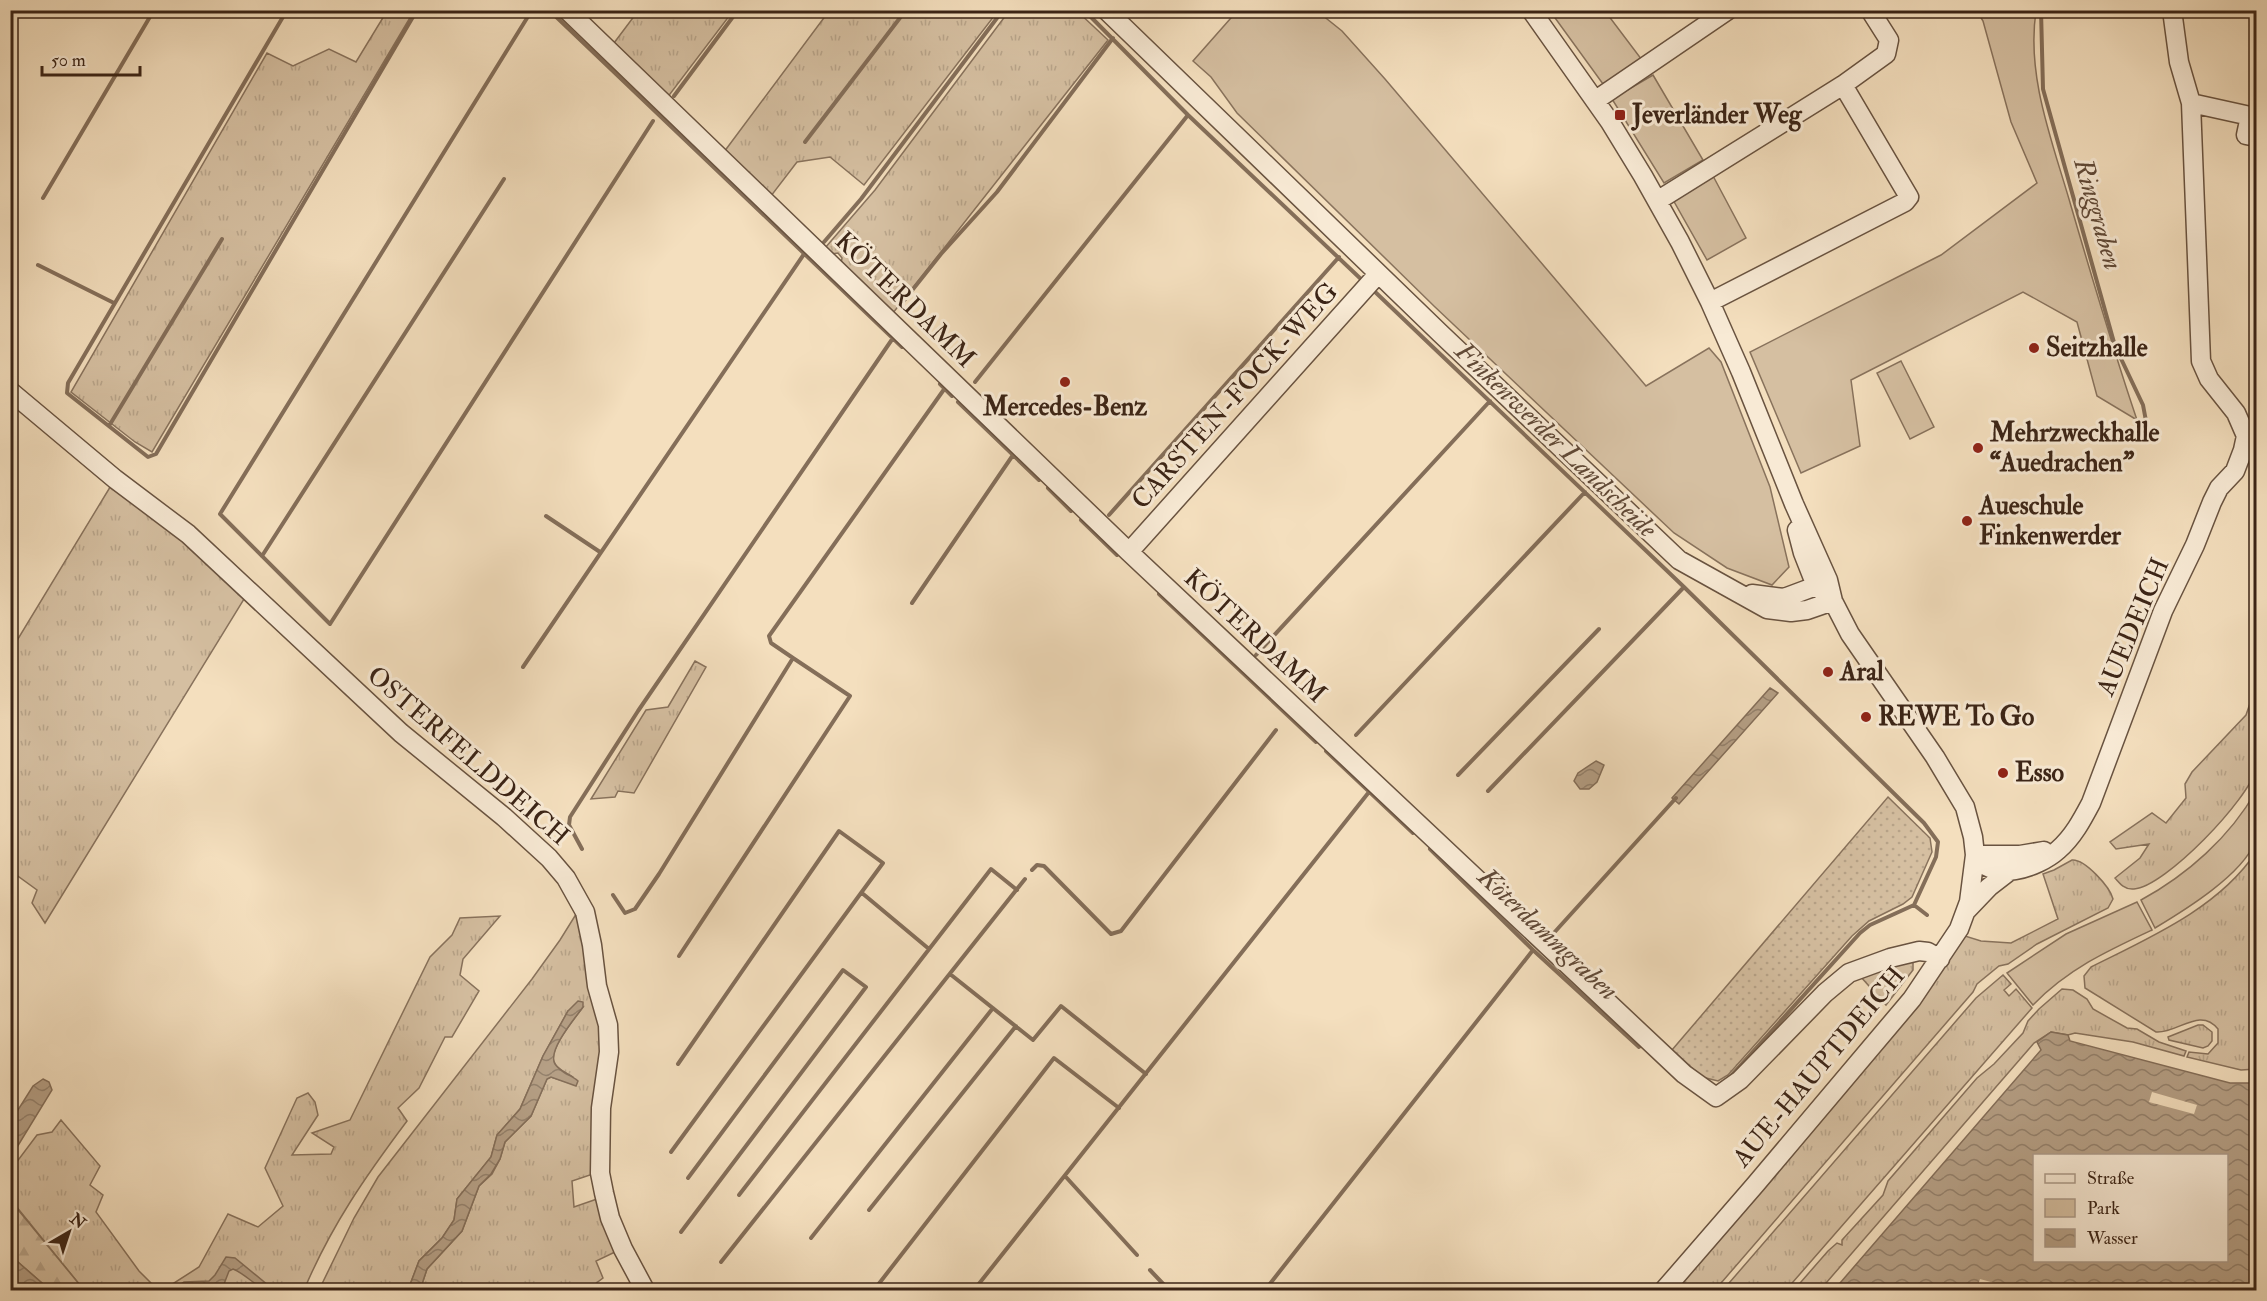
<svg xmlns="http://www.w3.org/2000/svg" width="2267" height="1301" viewBox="0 0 2267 1301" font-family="'IM FELL Double Pica',serif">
	<defs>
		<pattern id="grass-tufts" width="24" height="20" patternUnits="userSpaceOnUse" patternTransform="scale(1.5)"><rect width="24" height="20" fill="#d5bfa1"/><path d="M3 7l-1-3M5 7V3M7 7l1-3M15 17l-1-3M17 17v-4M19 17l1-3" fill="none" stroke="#b8a48a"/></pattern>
		<pattern id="forest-firs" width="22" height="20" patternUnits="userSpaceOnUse" patternTransform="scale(1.5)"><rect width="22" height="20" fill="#d5bfa1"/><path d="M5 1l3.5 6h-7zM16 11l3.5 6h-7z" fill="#b8a48a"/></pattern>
		<pattern id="garden-dots" width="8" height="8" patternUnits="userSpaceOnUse" patternTransform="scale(1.5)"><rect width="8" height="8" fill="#d5bfa1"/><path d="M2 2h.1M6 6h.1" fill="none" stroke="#b8a48a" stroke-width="1.8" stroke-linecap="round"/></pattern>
		<pattern id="water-waves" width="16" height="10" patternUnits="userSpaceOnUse" patternTransform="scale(1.5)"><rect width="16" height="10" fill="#b59f85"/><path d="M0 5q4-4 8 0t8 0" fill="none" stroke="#94816c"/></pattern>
	</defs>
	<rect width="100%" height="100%" fill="#f4dfbe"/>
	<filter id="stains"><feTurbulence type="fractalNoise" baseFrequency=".00333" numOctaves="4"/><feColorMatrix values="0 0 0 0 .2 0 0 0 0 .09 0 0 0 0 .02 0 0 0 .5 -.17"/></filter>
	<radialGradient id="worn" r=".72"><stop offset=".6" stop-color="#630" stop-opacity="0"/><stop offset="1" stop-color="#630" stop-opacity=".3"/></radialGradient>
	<path fill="url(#grass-tufts)" stroke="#88725c" stroke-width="1.5" d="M387,11H414L152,452L135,442L71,392L267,53L293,66L329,49L356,62Z
		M638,11H733L667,98L611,47Z
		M829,11H998L864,185L830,157L797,162L771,196L724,152Z
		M1009,11H1077L1108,40L893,313L841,264L842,258L838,253L831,254L825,248L875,190Z
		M115,479L249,591L45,923L32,903L37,890L11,871L10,652Z
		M695,661L706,667L634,793L618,791L615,797L591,799L646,710L668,707Z
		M2256,686C2257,706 2256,726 2256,746C2256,753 2258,762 2256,769C2249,799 2165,887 2134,889C2125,890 2120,884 2115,878L2140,858L2149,844L2116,849L2110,842L2152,813L2166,823L2186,798L2185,784L2192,772L2246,715Z
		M2256,852V1069L2241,1070L2187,1057L2189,1052L2208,1054L2218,1043V1029C2200,1006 2177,1034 2156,1032L2085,988L2084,976L2091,967C2149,938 2219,908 2256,852Z
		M2072,860C2085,859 2110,887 2113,899L2108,908L2037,944L2008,964L1999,966L1977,984L1973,992L1947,1022L1715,1290H1673L1962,935L1981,941L2011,943L2058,919L2043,874L2054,870Z
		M578,911L603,1035L593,1174L572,1181L574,1207L597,1199L617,1251L596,1261L603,1278L587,1290H420L427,1269L462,1231L479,1186L492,1174L500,1159L505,1142L531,1116L547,1079L551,1077L576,1085L573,1077C567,1073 557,1070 554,1062C548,1050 576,1017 583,1007L568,1011L543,1056L520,1109L497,1135L491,1157L457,1199L454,1220L442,1238L419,1261L408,1290H319L354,1218L378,1177L532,979L560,940Z
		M500,916L463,959L460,975L479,991L452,1037H445L419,1088L398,1108L407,1121C365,1177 331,1226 304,1290H258L251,1288L247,1290H163L199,1267L228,1214L258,1227L283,1206L265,1168L297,1098L308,1093L315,1102L318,1115L292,1155L331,1154L334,1147L312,1133L350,1120L430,957L452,935L460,918Z
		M1910,960L1913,963V970L1886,1005L1861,977Z
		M2003,975L2011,984L2004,990L2009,996L2016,989L2032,1008L1786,1290H1723L1976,998Z
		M2062,989L2073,990L2087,999L2093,1009L2127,1028L2137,1029L2159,1042L2186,1051L2184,1056L2133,1042L2075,1033L2068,1035L2051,1032L2034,1043L1820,1290H1794L1828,1251L1837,1243L1842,1245V1240L1883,1195L1888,1181L1977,1078L1994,1064L2023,1033L2028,1021L2039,1009Z
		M2198,1025H2203L2212,1032V1041L2208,1046L2203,1048L2169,1040L2168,1037Z
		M61,1120L100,1166L90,1185L103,1195L96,1212L139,1271L158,1290H84L11,1200L10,1167L16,1163L37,1135L52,1132Z"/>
	<path fill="url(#forest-firs)" stroke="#88725c" stroke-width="1.5" d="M10,1200L84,1290H50L11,1256Z"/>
	<path fill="#d5bfa1" stroke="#88725c" stroke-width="1.5" d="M1238,10L1317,11L1342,31L1385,79L1646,386L1709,348L1721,362L1770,487L1789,567L1772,585L1727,568L1674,533L1435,307L1237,113L1211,77L1193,61Z
		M1550,11H1605L1642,60L1603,84Z
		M1977,11H2036C2026,77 2053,143 2071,206C2092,278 2113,349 2137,420L2097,396L2077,322L2023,292L1851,380L1860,446L1801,473L1750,352L1941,255L2037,183L2011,122L1983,21Z
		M1653,75L1703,160L1664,183L1612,99Z
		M1712,174L1746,238L1707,260L1672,198Z
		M1901,361L1934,427L1910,439L1877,373Z
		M2256,791C2257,804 2260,831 2255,842C2242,875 2185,910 2155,928L2141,900C2187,875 2230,837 2256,791Z
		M2137,902L2152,930C2107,951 2068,969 2033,1005L2007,973L2066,934Z"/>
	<path fill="url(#garden-dots)" stroke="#88725c" stroke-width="1.5" d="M1888,797L1930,838L1932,852L1912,897L1903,904L1869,921L1852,936L1728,1075L1718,1081L1702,1077L1672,1050Z"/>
	<path fill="url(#water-waves)" stroke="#846e59" stroke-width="1.5" fill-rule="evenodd" d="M1770,688L1778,693L1679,804L1672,798Z
		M1596,761L1604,765L1597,782L1589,789H1580L1574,781L1578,773Z
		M578,1001L583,1002V1007C575,1018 547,1051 555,1064C560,1072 571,1075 578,1081L576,1086L551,1077L547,1079L531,1116L505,1142L500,1159L491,1174L479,1186L462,1231L427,1269L420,1290H408L419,1261L442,1238L454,1220L457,1199L491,1157L497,1135L520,1109L543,1056L568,1011Z
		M2051,1032L2068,1035L2070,1041L2230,1083H2256V1290H1834L2041,1050L2037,1042ZM2034,1156H2226V1260H2034Z
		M43,1079L49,1082L52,1090L11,1157V1121L33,1086Z
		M10,1256H11L50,1290H11Z
		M226,1257L235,1258L274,1290C258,1291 248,1275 233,1269L229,1271L224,1284L217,1290H172L184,1282L209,1281L215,1275Z"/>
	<path fill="#f4dfbe" d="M2152,1092L2197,1105L2194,1114L2149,1102Z
		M1980,1279L2020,1290H1986L1977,1288Z"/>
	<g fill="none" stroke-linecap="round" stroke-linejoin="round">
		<path stroke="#846e59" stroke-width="4" d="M287,10L68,383L67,393L148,457L156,454L417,10
			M532,10L220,514L330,624L653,121
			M549,10L902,347
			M1084,10L1188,115L1363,281
			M2041,10L2043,89L2115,346L2143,405L2146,421
			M674,96L738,10
			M805,142L906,10
			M43,198L154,10
			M824,242L861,199L1003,10
			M38,265L114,303
			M1371,288L1684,587L1924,823L1938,842L1936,857L1914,905L1927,915
			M902,303L941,254L997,192L1113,38
			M975,382L1188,115
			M940,384L952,396
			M958,402L1039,480
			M109,426L222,239
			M1048,488L1071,511
			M1109,515L1339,257
			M546,516L600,552
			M1081,520L1117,555
			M262,556L504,179
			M1159,594L1316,742
			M912,603L1013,455
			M1256,655L1490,401
			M523,667L804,254
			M1356,735L1585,492
			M1326,751L1413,833
			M1458,775L1599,629
			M1488,791L1684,587
			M582,849L569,825L570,817L638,711L893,338
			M1430,849L1533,950L1639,1047
			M1032,870L1037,865L1044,866L1111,934L1121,931L1276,730
			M862,893L929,949
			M613,895L625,913L635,909L659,874L793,658L771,643L769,636L945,388
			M1552,935L1676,798
			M679,956L850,696L793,658
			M950,974L1033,1040L1061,1006L1146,1074
			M1730,1077L1860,933L1870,925L1914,905
			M671,1152L883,863L839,831L678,1064
			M1065,1176L1137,1255
			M739,1195L991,869L1017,890
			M869,1210L1016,1026
			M681,1232L866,987L843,970L688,1178
			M811,1238L993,1008
			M721,1262L1025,879
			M1150,1270L1169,1290
			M874,1290L1054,1058L1119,1108
			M974,1290L1369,792
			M1265,1290L1533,950"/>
		<defs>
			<path id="minor" d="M567,10L1129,552L1684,1074L1716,1097L1740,1080L1825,993L1849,973L1890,958L1919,951L1928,952L1940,959
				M1106,10L1440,333L1679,560L1767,609L1791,612L1807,610L1833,601
				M1531,10L1610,122L1643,176L1680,242L1710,302L1741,372L1794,504L1828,580L1833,601L1850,634L1935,757L1965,807L1973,837L1975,855L1969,902L1959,929L1912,999L1755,1185L1664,1290
				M1596,100L1728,10
				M2191,103L2250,116L2246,135L2256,137
				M1657,201L1843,85L1886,54L1889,40L1870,10
				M1710,302L1905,202L1909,197L1843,85
				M10,391L115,479L188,534L401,733L504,817L549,858L566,878L585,912L592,945L597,986L608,1025L609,1052L601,1108L600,1173L604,1193L610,1218L623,1249L645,1290
				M1797,530L1803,553L1816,586L1833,601
				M1129,552L1378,274
				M1752,594L1784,598L1816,586
				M1975,855C1991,884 2038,868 2058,850C2073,837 2082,820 2091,803L2163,611L2195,545L2212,502L2219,488L2235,471L2243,450L2246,436L2236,413L2209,379L2201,361L2191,103L2179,62L2172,10
				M1975,855H2020L2044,851
				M1967,910L1989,887L2011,870"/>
		</defs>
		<use href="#minor" stroke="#695340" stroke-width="21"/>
		<use href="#minor" stroke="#f8ead5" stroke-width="18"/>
	</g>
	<g fill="#8f2418" stroke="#f8ead5" stroke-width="2">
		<rect x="1614" y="109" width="12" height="12" rx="3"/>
		<circle cx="2034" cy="348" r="6"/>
		<circle cx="1065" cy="382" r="6"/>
		<circle cx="1978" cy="448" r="6"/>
		<circle cx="1967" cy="521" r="6"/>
		<circle cx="1828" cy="672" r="6"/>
		<circle cx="1866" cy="717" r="6"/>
		<circle cx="2003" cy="773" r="6"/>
	</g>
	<g text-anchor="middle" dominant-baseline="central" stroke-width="6" stroke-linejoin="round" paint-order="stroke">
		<g font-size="26" font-weight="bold" fill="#3b2416" stroke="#f8ead5" text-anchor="start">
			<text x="1632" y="115">Jeverländer Weg</text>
			<text x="2046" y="348">Seitzhalle</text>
			<text x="1065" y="407" text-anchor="middle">Mercedes-Benz</text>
			<text x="1990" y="433">Mehrzweckhalle<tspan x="1990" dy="30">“Auedrachen”</tspan></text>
			<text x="1979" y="506">Aueschule<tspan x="1979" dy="30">Finkenwerder</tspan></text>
			<text x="1840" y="672">Aral</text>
			<text x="1878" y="717">REWE To Go</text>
			<text x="2015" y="773">Esso</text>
		</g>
		<g font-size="26" fill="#3b2416" stroke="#f8ead5">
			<text transform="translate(905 300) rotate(44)">KÖTERDAMM</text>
			<text transform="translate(1235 396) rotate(-48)">CARSTEN-FOCK-WEG</text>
			<text transform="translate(2133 627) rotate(-67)">AUEDEICH</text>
			<text transform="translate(1255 636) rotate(43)">KÖTERDAMM</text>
			<text transform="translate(468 756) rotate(41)">OSTERFELDDEICH</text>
			<text transform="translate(1819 1067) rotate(-50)">AUE-HAUPTDEICH</text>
		</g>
		<g font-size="27" font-style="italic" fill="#604937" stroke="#f8ead5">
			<text transform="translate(2098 214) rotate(74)">Ringgraben</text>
			<text transform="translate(1556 440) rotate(44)">Finkenwerder Landscheide</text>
			<text transform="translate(1548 934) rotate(43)">Köterdammgraben</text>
		</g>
	</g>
	<rect width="2267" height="1301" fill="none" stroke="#f4dfbe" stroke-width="36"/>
	<rect x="12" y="12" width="2243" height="1277" fill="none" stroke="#3b2416" stroke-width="3"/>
	<rect x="18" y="18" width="2231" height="1265" fill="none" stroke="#3b2416" stroke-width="1.5"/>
	<rect x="2033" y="1154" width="195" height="108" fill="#f8ead5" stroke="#ac9b89" stroke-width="1.5"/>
	<rect x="2045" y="1174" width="30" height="9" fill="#f8ead5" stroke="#ac9b89" stroke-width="1.5"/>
	<text x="2087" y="1184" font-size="18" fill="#3b2416">Straße</text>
	<rect x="2045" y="1199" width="30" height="18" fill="#d5bfa1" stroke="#ac9b89" stroke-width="1.5"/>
	<text x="2087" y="1214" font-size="18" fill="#3b2416">Park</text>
	<rect x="2045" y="1229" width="30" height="18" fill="url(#water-waves)" stroke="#ac9b89" stroke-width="1.5"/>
	<text x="2087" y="1244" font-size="18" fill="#3b2416">Wasser</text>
	<g transform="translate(69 1232) rotate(39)" stroke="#f8ead5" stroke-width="4.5" paint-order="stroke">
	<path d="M0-4.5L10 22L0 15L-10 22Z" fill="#3b2416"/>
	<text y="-9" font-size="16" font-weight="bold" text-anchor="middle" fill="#3b2416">N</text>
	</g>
	<path d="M42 66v9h98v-9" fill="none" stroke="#3b2416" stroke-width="3"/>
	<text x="51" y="66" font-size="18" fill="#3b2416" stroke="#f8ead5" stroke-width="4.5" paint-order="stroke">50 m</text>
	<rect width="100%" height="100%" filter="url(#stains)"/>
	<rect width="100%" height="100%" fill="url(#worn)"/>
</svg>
